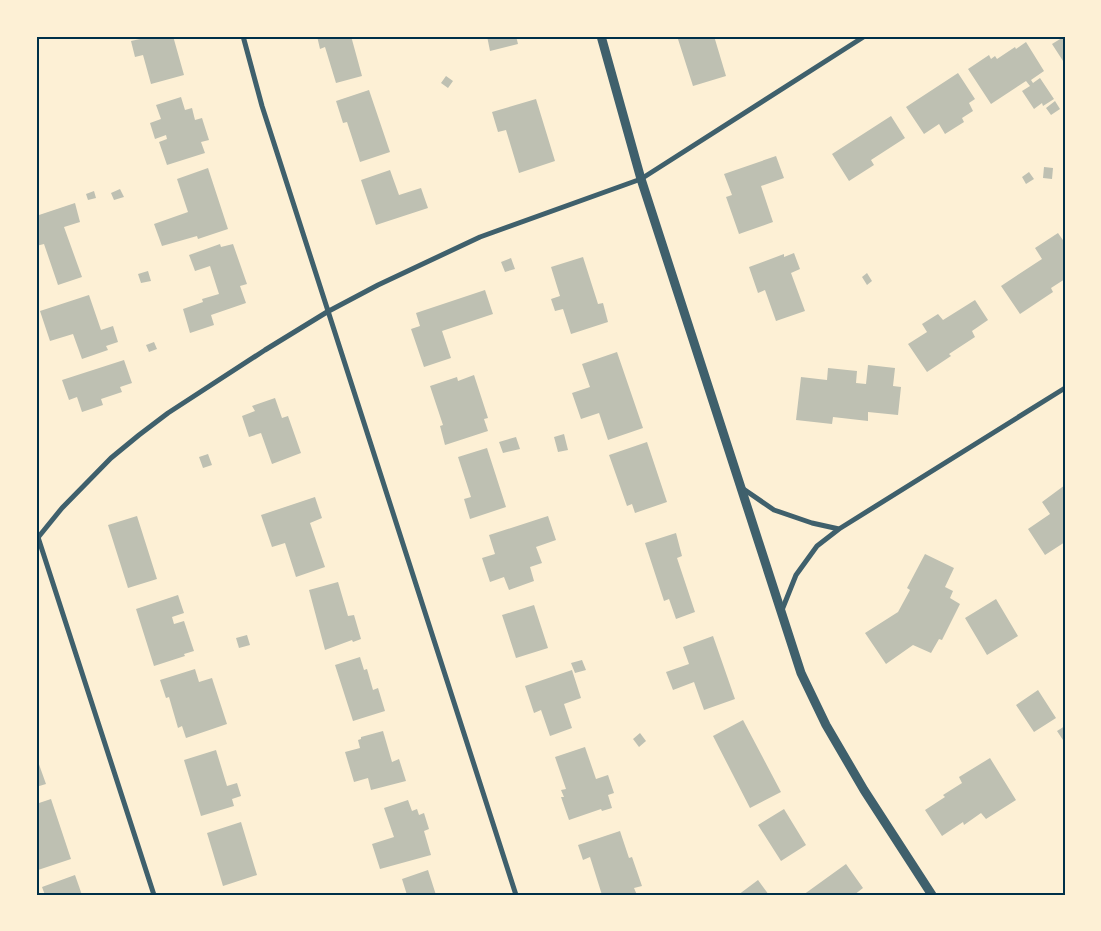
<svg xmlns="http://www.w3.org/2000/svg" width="1101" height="931" viewBox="0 0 1101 931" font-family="Rubik,sans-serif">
	<rect width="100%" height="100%" fill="#fdf0d5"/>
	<path fill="#bec0b2" d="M139,36H173L184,75L151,84L143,55L135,57L131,41L140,39Z
		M317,36H351L362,76L336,83L325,47L320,49Z
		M487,36H516L518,44L490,51Z
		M677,36H714L726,76L693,86Z
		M1065,36V64L1052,44Z
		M1026,42L1044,71L1031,80L1033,83L1040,78L1054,99L1043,106L1042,103L1034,109L1022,91L1030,86L1026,81L991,104L968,69L989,55L991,59L995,56L997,59L1015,47L1016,49Z
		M958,73L975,99L969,103L973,111L962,118L964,122L945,134L939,124L924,134L906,107Z
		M446,76L453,81L448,88L441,83Z
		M369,90L390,152L360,162L347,122L343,123L336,101Z
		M181,97L185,110L192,108L195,120L202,118L209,140L201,142L205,153L167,165L159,142L167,139L166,135L155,139L150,123L161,119L156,105Z
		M536,99L555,161L519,173L506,130L498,132L492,112Z
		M1055,101L1060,109L1051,115L1046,108Z
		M891,116L905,138L871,160L874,165L849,181L832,154Z
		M776,156L784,178L761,186L773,222L739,234L726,197L732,195L724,174Z
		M1044,167L1053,168L1052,179L1043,178Z
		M208,168L228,229L198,239L197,236L162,246L154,224L188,212L177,179Z
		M390,170L399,195L421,188L428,208L376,225L361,180Z
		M1029,172L1034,179L1026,184L1022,177Z
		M120,189L124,197L114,200L111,193Z
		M94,191L96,198L88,200L86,194Z
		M75,203L80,222L64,227L82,277L58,285L44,244L36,246V216Z
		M1058,233L1065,243V279L1051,288L1053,292L1020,314L1001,286L1042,259L1035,248Z
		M220,244L221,247L233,244L247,284L240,286L246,303L211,315L214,325L190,333L183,309L203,302L202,299L219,294L210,266L195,271L189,255Z
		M794,253L800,269L791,273L805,311L776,321L765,290L758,293L749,267L784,254V257Z
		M583,257L598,304L603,303L608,322L571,334L563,309L555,311L551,299L560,296L551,267Z
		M511,258L515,269L505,272L501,262Z
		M148,271L151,281L141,283L138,274Z
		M867,273L872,281L867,285L862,277Z
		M485,290L493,314L442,331L451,358L424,367L411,329L420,326L416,313Z
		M89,295L101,330L113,326L118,342L106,346L108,350L82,359L73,334L50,341L40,311Z
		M975,300L988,320L972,331L975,337L949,354L951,356L927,372L908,344L927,332L922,324L938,314L943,320Z
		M154,342L157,349L149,352L146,345Z
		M617,352L643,428L608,440L599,413L581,419L572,393L590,387L582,364Z
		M124,360L132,383L120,387L122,392L101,399L103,405L82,412L77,397L69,400L62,380Z
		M868,365L895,368L893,386L901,387L898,415L868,412V421L833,417L832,424L796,420L801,377L827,380L828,368L857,371L856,383L866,384Z
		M474,375L488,418L484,419L488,431L445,445L440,426L443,425L430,386L457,377L458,381Z
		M275,398L282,418L288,416L301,453L272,464L261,433L249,437L242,416L255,411L252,406Z
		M564,434L568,450L558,452L554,437Z
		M516,437L520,449L503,453L499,442Z
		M647,442L667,502L635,513L632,504L627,506L609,455Z
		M487,448L506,507L470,519L464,499L471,497L458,457Z
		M208,454L212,465L203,468L199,457Z
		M1065,485V542L1045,555L1028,529L1050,514L1042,502Z
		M315,497L322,518L310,523L325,567L296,577L285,543L272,547L261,515Z
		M137,516L157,579L128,588L108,525Z
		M548,516L556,540L536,547L542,563L530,567L534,581L509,590L504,577L490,582L482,558L495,554L489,535Z
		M676,533L682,556L677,558L695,612L676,619L669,599L664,601L645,543Z
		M925,554L954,568L945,587L953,591L950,598L960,604L942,640L939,639L931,653L913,645L886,664L865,633L898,612L910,590L907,588Z
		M338,582L348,616L354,615L361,639L353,642L352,640L325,650L309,590Z
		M178,595L184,613L172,617L174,624L184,621L194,651L184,654L185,656L154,666L136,609Z
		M996,599L1018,636L987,655L965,618Z
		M534,605L548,648L516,658L502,615Z
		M247,635L250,645L239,648L236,638Z
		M713,636L735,699L704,710L694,682L673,690L666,672L689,664L683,647Z
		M360,657L364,670L367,669L373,690L378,688L385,711L353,721L335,665Z
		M582,660L586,670L575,673L571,663Z
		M195,669L199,682L212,678L227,724L186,738L182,726L178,728L169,697L166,698L160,680Z
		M572,670L581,698L564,704L572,728L550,736L541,710L534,713L525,686Z
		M1038,690L1056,718L1034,732L1016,705Z
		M743,720L781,792L750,808L713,736Z
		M1065,726V743L1057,731Z
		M383,731L392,762L399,759L406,781L371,790L368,778L354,782L345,752L360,748L358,740L361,739V737Z
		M640,733L646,741L639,747L633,739Z
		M585,747L596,779L608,775L614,793L608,795L612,808L602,811L601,809L569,820L561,797H564L561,790L566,789L555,757Z
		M216,750L227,786L237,783L241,796L232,799L234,806L201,816L184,760Z
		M36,756L46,784L36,787Z
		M990,758L1016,800L986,819L981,813L964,825L963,822L942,836L925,810L945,797L943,795L962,783L959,777Z
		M51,799L71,859L38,870L36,865V804Z
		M408,800L412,811L417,809L419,815L424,813L429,829L424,831L431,855L380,869L372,844L394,837L384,808Z
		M784,809L806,845L781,861L758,825Z
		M241,822L257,875L223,886L207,833Z
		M620,831L629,858L632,857L642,886L634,888L637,895H602L590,857L583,860L578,845Z
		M846,864L863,888L854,895H803Z
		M428,870L436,895H407L402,879Z
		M75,875L82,895H45L42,887Z
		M758,880L769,895H738Z"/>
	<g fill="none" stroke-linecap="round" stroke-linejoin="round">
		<path stroke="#3f606c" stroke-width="5" d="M243,36L262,106L516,895
			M742,488L774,510L812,523L839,529
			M36,531L154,895
			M36,540L62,508L111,458L139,435L168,413L265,350L327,312L378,285L480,237L641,179L865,36
			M782,610L796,575L817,546L839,529L1065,388"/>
		<path stroke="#3f606c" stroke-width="9" d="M601,36L641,179L801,673L826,725L864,790L932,895"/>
	</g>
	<rect width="1101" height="931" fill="none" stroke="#fdf0d5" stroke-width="75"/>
	<rect x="38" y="38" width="1026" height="856" fill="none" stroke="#003049" stroke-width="2"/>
</svg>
